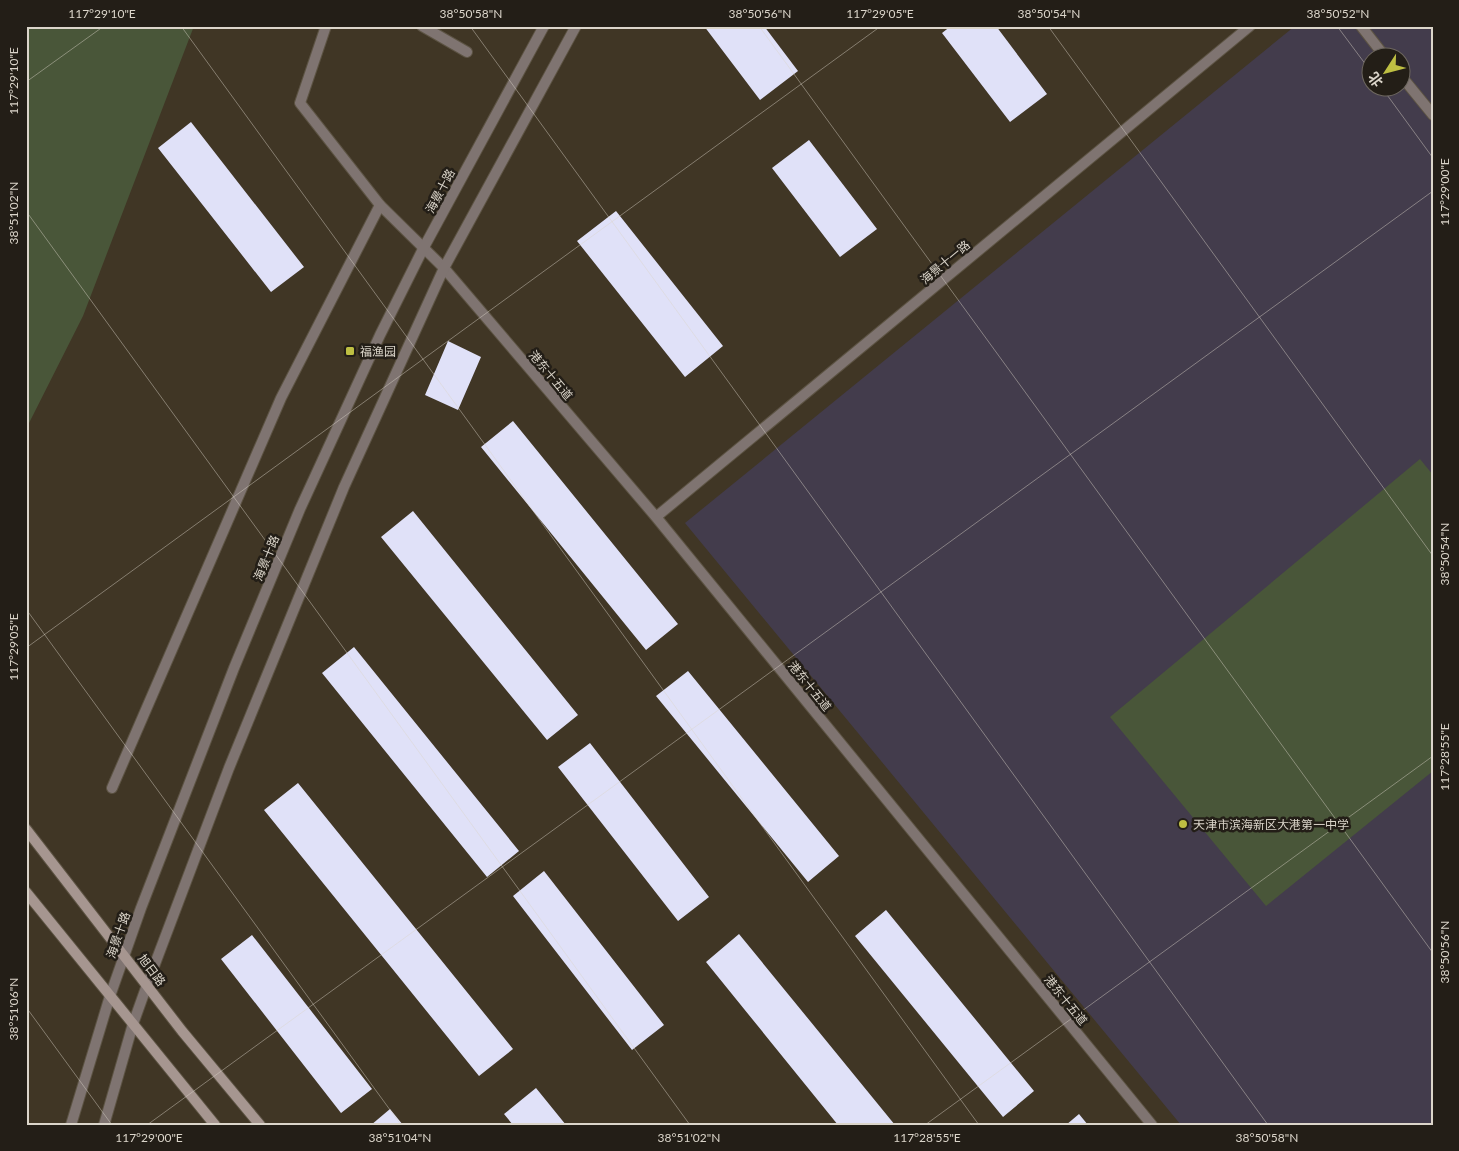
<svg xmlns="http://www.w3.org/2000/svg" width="1459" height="1151" viewBox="0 0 1459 1151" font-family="Lato,'Noto Sans SC',sans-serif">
	<rect width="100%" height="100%" fill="#403625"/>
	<path fill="#433c4c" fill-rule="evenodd" d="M1295,26H1433V1125H1181L685,523ZM1372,58H1402V88H1372Z"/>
	<path fill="#495639" d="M26,26H194L83,316L26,429Z
		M1420,459L1433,475V771L1266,906L1110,717Z"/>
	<path fill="#e0e1f8" d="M704,26H764L798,71L760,100Z
		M951,26H996L1047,94L1010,122L942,33Z
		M191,122L304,267L271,292L158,148Z
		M809,140L877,229L840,257L772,168Z
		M616,211L723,346L685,377L577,241Z
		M448,341L481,357L458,410L425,395Z
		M513,421L678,624L646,650L481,447Z
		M413,511L578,715L547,740L381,537Z
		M354,647L519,851L487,877L322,673Z
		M688,671L839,856L808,882L656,696Z
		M590,743L709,897L678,921L558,767Z
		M298,783L513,1049L479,1076L264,810Z
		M544,871L664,1025L632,1050L513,896Z
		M886,910L1034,1091L1003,1117L855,936Z
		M739,934L895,1125H838L706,962Z
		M252,935L372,1089L341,1113L221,959Z
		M536,1088L566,1125H513L504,1114Z
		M390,1109L403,1125H371Z
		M1079,1114L1088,1125H1066Z"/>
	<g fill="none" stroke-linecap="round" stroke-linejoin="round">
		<defs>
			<path id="service" d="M422,26L467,52
				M1361,26L1386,58
				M1402,77L1433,115
				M112,788L281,398L380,205"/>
			<path id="minor" d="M326,26L300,103L380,205L444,268L656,517L1152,1125
				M656,517L1250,26"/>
			<path id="tertiary" d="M71,1125L110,996L141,908L234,668L300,509L380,335L423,249L544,26
				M104,1125L133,1024L147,985L229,768L344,487L444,268L576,26"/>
			<path id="secondary" d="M26,829L182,1031L260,1125
				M26,892L215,1125"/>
		</defs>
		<use href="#service" stroke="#5c5343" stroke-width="12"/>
		<use href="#minor" stroke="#5c5343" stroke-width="12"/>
		<use href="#tertiary" stroke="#5c5343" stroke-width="12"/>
		<use href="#secondary" stroke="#5c5343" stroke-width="12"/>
		<use href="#service" stroke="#7f7471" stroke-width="10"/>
		<use href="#minor" stroke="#7f7471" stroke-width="10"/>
		<use href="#tertiary" stroke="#7f7471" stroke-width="10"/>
		<use href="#secondary" stroke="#a69690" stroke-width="10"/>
	</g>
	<path fill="none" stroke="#dbd5ca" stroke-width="1" stroke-opacity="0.45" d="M181,26L979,1125M470,26L1268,1125M759,26L1433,953M1048,26L1433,556M1337,26L1372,73M26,82L104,26M1382,88L1433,158M26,211L690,1125M26,609L401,1125M26,648L881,26M26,1007L112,1125M147,1125L1433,191M925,1125L1433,756"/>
	<g fill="#bebf42" stroke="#231e17" stroke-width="2">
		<rect x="345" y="346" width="10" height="10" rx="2.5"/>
		<circle cx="1183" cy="824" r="5"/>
	</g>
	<g text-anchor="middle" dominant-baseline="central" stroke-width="5" stroke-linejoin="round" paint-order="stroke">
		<g font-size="12" fill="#dbd5ca" stroke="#231e17">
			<text transform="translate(440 191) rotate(-62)">海景十路</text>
			<text transform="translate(945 262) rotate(-40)">海景十一路</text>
			<text transform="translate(551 375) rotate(50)">港东十五道</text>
			<text transform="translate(266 558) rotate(-68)">海景十路</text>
			<text transform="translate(810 686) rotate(51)">港东十五道</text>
			<text transform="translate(118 935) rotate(-71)">海景十路</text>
			<text transform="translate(152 970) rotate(53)">旭日路</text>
			<text transform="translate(1066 1000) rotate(51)">港东十五道</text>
		</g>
		<g font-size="12" fill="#dbd5ca" stroke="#231e17" text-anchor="start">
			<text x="360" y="351">福渔园</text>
			<text x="1193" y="824">天津市滨海新区大港第一中学</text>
		</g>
	</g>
	<rect width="1459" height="1151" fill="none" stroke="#231e17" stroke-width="55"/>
	<g transform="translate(1386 72) rotate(234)"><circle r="24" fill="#231e17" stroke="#6d675f"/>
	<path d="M0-4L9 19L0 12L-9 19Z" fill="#bebf42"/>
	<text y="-8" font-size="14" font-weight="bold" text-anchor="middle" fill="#dbd5ca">北</text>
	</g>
	<rect x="28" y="28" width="1404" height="1096" fill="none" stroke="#dbd5ca" stroke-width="2"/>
	<g font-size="12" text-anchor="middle" fill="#dbd5ca">
		<text x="102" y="18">117°29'10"E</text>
		<text x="471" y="18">38°50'58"N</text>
		<text x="760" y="18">38°50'56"N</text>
		<text x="880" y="18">117°29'05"E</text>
		<text x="1049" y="18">38°50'54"N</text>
		<text x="1338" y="18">38°50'52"N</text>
		<text transform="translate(14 81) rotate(-90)" y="4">117°29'10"E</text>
		<text transform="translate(1445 192) rotate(-90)" y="4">117°29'00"E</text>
		<text transform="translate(14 213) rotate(-90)" y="4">38°51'02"N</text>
		<text transform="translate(1445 554) rotate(-90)" y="4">38°50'54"N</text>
		<text transform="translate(14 647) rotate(-90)" y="4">117°29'05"E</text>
		<text transform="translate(1445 757) rotate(-90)" y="4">117°28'55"E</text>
		<text transform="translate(1445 952) rotate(-90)" y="4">38°50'56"N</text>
		<text transform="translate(14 1009) rotate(-90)" y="4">38°51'06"N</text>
		<text x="149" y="1142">117°29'00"E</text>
		<text x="400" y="1142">38°51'04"N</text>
		<text x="689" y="1142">38°51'02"N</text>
		<text x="927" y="1142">117°28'55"E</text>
		<text x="1267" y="1142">38°50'58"N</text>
	</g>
</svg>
